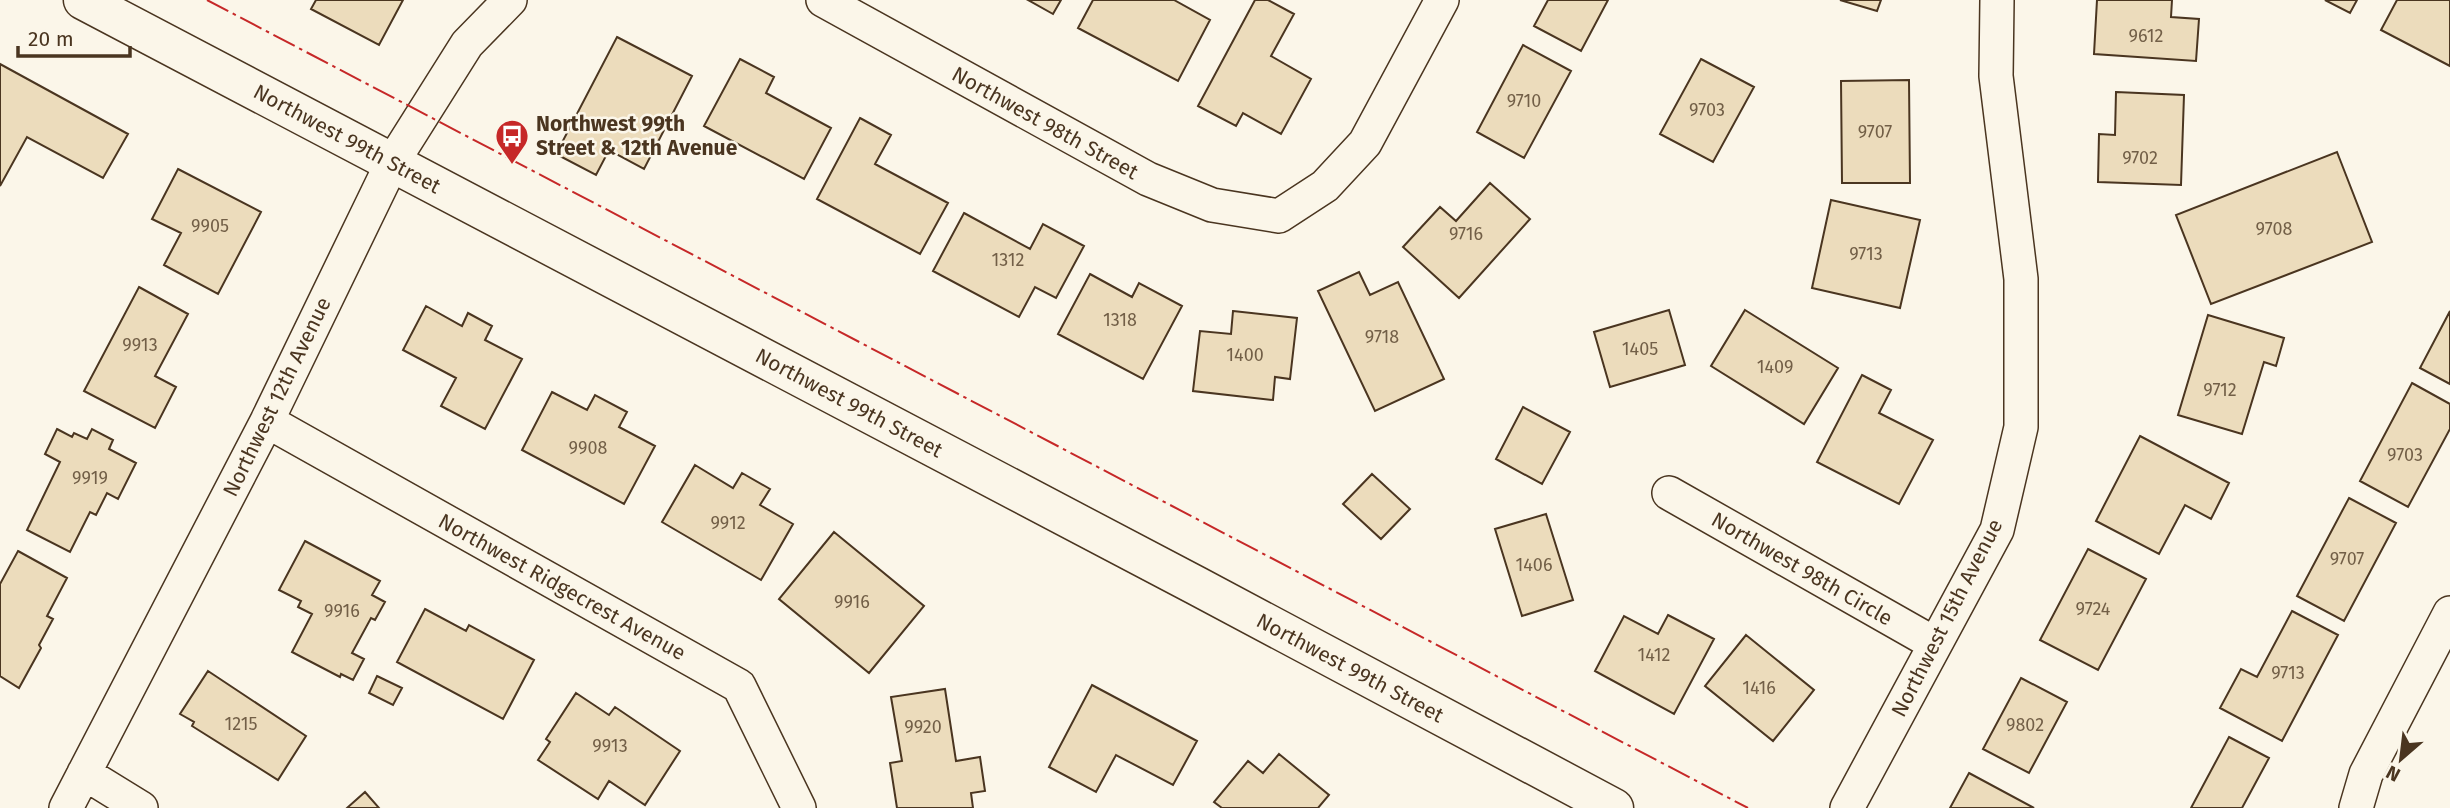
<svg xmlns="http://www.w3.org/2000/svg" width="2450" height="808" viewBox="0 0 2450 808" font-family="'Fira Sans',sans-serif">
	<rect width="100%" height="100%" fill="#fbf6e9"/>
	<path fill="#ecdcbc" stroke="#4a3520" stroke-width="2" d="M316,0H403L379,45L311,9Z
		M1028,0H1061L1053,14Z
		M1093,0H1174L1210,20L1178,81L1078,28Z
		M1255,0H1268L1294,14L1271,56L1311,79L1281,134L1243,113L1236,126L1198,106Z
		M1548,0H1608L1581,51L1534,26Z
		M1840,0H1881L1877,11Z
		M2097,0H2172L2171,17L2199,19L2196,61L2094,54Z
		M2325,0H2357L2350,13Z
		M2397,0H2450V66L2381,30Z
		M617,37L692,76L644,169L609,150L596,175L556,154Z
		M1523,45L1571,71L1524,158L1477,132Z
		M740,59L774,77L766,93L831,128L804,179L704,126Z
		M1701,59L1754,87L1713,162L1660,134Z
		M0,64L128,134L103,178L27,137L0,186Z
		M1909,80L1910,183H1842L1841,81Z
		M2116,92L2184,95L2181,185L2098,182L2099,134L2115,135Z
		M860,118L891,135L875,164L948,203L920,254L817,199Z
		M2337,152L2372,242L2211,304L2176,215Z
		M178,169L261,212L218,294L164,265L181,233L152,219Z
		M1490,183L1530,219L1459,298L1403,247L1440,207L1456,221Z
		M1831,200L1920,220L1900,308L1812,288Z
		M964,213L1030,249L1043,224L1084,246L1056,298L1035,287L1019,317L933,271Z
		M1359,272L1370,295L1398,282L1444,379L1375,411L1318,291Z
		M1090,274L1132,297L1139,283L1182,306L1143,379L1058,334Z
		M139,287L188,314L155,376L176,387L155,428L84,391Z
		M426,306L462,326L468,313L492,326L485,340L522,359L485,429L441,406L456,378L403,350Z
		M1669,310L1685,365L1610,387L1594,332Z
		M1745,310L1838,368L1804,424L1711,366Z
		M1233,311L1297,318L1290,379L1275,377L1273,400L1193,391L1200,331L1231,334Z
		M2450,311V384L2420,368Z
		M2208,315L2284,338L2276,366L2264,362L2242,434L2178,415Z
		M1862,375L1891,390L1879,413L1933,440L1899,504L1817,462Z
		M2412,383L2450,404V429L2408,507L2360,481Z
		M552,392L587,410L595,395L627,412L619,427L655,446L624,504L522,450Z
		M1523,407L1570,432L1542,484L1496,459Z
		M57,429L72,437L74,433L87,439L92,429L113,440L109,449L136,463L118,499L107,493L96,515L90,512L70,552L27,530L60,462L45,454Z
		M2140,436L2229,483L2211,519L2185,505L2159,554L2096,521Z
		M695,465L733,488L742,473L770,489L760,505L793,524L761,580L662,522Z
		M1372,474L1410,509L1381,539L1343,504Z
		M2349,498L2396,523L2344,621L2297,596Z
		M1546,514L1573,600L1522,616L1495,529Z
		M834,532L924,606L869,673L779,599Z
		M305,541L380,581L372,595L385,602L375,620L371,618L352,653L364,659L353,680L341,674L340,677L292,652L312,614L298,607L301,601L279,590Z
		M2088,549L2146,579L2098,670L2040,640Z
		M18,551L67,578L47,616L53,619L39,645L41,648L19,688L0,676V584Z
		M425,609L466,631L469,625L534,660L503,719L397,662Z
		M2292,611L2338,635L2282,741L2220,708L2241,669L2257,677Z
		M1668,615L1714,639L1674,714L1595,671L1624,616L1658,634Z
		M1746,635L1814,690L1773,741L1705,686Z
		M208,671L306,736L278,780L192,726L194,722L180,714Z
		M377,676L402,688L393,705L369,693Z
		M2021,678L2067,702L2029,773L1983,749Z
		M1092,685L1197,741L1173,785L1116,755L1096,792L1049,767Z
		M945,689L956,761L980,757L985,791L971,793L973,808H897L890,763L902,761L891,697Z
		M576,693L609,715L615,707L680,751L645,805L609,781L598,799L538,760L550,742L546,739Z
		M2229,737L2269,758L2242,808H2191Z
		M1279,754L1329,795L1318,808H1222L1214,802L1248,761L1263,773Z
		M1969,773L2034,808H1950Z
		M365,792L379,808H347Z"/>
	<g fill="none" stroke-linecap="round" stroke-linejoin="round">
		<defs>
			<path id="minor" d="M823,0L1148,179L1212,205L1279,216L1325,186L1365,143L1442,0
				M267,421L739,686L799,808
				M1669,493L1935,644
				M84,773L141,808
				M66,808L267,421L392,163L467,44L510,0
				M1847,808L1997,530L2021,427V279L1996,76L1997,0
				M2356,808L2366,774L2450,613"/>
			<path id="secondary" d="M83,0L1197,586L1614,808"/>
		</defs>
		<use href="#minor" stroke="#4a3520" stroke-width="36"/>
		<use href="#secondary" stroke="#4a3520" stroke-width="41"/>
		<use href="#minor" stroke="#fbf6e9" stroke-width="33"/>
		<use href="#secondary" stroke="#fbf6e9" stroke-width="38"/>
		<path stroke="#c62828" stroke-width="2" stroke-dasharray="24 5 3.5 5" stroke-linecap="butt" d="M207,0L1748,808"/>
	</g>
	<defs>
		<symbol id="bus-pin" viewBox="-11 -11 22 30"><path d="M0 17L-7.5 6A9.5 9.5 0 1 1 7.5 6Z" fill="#c62828" stroke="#fbf6e9"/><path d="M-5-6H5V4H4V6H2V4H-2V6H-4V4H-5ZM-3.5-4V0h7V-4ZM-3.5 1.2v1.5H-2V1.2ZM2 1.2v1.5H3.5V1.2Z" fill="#fff"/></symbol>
	</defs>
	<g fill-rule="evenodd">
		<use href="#bus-pin" x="493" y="117" width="38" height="52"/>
	</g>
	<g text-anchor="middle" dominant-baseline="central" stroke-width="5" stroke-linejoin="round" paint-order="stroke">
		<g font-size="18" fill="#725f47">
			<text x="2146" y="36">9612</text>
			<text x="1524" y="101">9710</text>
			<text x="1707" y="110">9703</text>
			<text x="1875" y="132">9707</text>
			<text x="2140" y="158">9702</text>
			<text x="210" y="226">9905</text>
			<text x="2274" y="229">9708</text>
			<text x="1466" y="234">9716</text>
			<text x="1866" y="254">9713</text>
			<text x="1008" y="260">1312</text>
			<text x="1120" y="320">1318</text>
			<text x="1382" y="337">9718</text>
			<text x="140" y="345">9913</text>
			<text x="1640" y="349">1405</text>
			<text x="1245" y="355">1400</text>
			<text x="1775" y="367">1409</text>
			<text x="2220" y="390">9712</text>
			<text x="588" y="448">9908</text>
			<text x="2405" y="455">9703</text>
			<text x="90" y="478">9919</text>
			<text x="728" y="523">9912</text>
			<text x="2347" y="559">9707</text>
			<text x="1534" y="565">1406</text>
			<text x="852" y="602">9916</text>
			<text x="2093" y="609">9724</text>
			<text x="342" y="611">9916</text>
			<text x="1654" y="655">1412</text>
			<text x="2288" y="673">9713</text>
			<text x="1759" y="688">1416</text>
			<text x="241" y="724">1215</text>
			<text x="2025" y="725">9802</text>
			<text x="923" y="727">9920</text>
			<text x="610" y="746">9913</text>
		</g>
		<g font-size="21" fill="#4a3520" stroke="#fbf6e9">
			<text transform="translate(1045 123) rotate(29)">Northwest 98th Street</text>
			<text transform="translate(347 139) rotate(28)">Northwest 99th Street</text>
			<text transform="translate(277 397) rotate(-64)">Northwest 12th Avenue</text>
			<text transform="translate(849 403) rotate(28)">Northwest 99th Street</text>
			<text transform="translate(1802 569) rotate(30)">Northwest 98th Circle</text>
			<text transform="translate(562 587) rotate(29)">Northwest Ridgecrest Avenue</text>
			<text transform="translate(1947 618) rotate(-63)">Northwest 15th Avenue</text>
			<text transform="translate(1350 668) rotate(28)">Northwest 99th Street</text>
		</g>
		<g font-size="21" font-weight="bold" fill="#4a3520" stroke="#fbf6e9" text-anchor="start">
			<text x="536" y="124">Northwest 99th<tspan x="536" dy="24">Street &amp; 12th Avenue</tspan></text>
		</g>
	</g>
	<g transform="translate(2401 759) rotate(208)" stroke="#fbf6e9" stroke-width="5" paint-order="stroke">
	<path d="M0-5L12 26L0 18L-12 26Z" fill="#4a3520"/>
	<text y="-10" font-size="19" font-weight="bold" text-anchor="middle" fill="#4a3520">N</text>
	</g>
	<path d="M18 46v10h112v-10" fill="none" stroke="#4a3520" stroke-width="3.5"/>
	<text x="28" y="46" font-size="21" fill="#4a3520" stroke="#fbf6e9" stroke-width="5" paint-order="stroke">20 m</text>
</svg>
